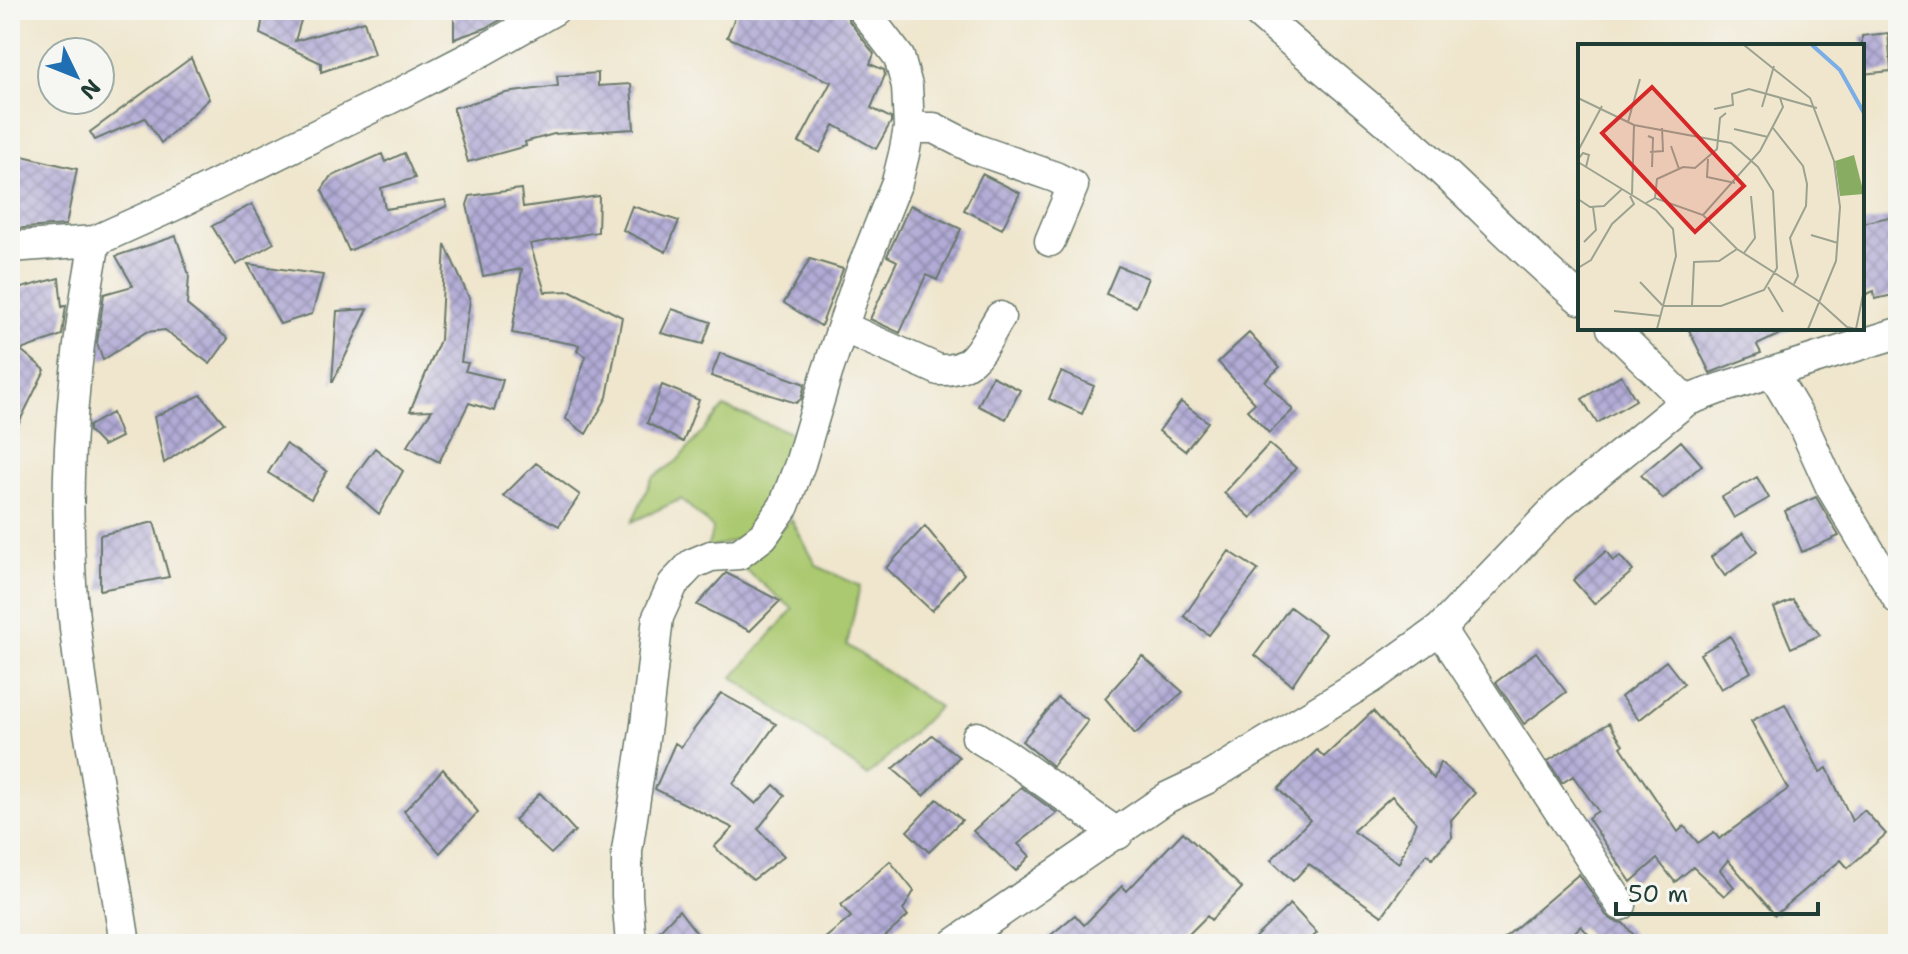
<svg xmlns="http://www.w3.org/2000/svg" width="1908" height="954" viewBox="0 0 1908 954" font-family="'Shantell Sans',sans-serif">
	<defs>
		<pattern id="building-cross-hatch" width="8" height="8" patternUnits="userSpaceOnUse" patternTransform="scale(2)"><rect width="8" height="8" fill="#b2abd6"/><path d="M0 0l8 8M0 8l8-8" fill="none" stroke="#908cae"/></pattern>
	</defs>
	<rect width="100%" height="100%" fill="#f6f6f2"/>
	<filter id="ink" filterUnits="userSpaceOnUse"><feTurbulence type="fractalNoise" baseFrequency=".0125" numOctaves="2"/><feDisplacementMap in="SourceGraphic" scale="16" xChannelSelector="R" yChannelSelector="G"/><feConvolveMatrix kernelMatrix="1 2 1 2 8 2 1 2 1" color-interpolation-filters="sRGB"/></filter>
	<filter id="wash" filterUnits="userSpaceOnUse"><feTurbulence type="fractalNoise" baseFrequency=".006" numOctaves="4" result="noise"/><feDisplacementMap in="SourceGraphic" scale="32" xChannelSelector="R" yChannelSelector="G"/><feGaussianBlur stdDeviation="1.8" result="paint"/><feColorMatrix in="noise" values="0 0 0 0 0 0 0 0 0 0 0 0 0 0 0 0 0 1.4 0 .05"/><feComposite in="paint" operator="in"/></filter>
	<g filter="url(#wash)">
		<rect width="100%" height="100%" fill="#efe6cd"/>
		<path fill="#abc970" stroke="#658352" stroke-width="2" d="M724,407L794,434L779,497L752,535L707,549L713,528L681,499L632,522L652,478L677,461Z
			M791,519L817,566L860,586L847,645L939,707L868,776L733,677L793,609L742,567Z"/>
		<g id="blocks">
			<path fill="url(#building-cross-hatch)" fill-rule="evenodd" d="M264,10H304L295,41L364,21L374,54L321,72V63L260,34Z
				M454,10H518L486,28L454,39Z
				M738,10L845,12L849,21L874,54L870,64L884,70L885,75L871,108L891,118V122L876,149L834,125L820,153L799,142L831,82L727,37Z
				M1888,33L1891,71L1862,74V36Z
				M191,58L209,99L161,143L145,118L95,140L90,132Z
				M598,73V86L631,84L634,129L554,134L525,142L526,146L468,162L453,108L506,93L558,86L557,76Z
				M10,153L77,169L66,225L10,229Z
				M404,153L415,178L381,188L385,209L445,200L447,206L349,251L322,190L330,177L382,154L385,162Z
				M982,174L1020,193L1002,229L964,210Z
				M521,189L523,207L599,196L598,232L530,244L545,292L571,291L622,317L607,397L586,434L566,419L586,356L577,351L579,345L512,333L522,269L483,276L467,205L470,196Z
				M252,204L274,243L236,265L212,226Z
				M910,205L961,229L937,280L926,275L900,333L870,319L897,261L887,256Z
				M632,206L679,221L666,252L623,230Z
				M1898,215V294L1875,299L1874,291L1862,296V223Z
				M176,236L189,275L187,305L228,339L210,364L165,330L146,332L103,360L97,343L104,294L133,286L116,256Z
				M445,244L470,300L461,362L468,363L465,371L503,380L494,411L469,403L439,462L407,446L432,410L410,411L440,340Z
				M810,259L843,269L821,326L784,303Z
				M248,264L323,275L312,314L280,324Z
				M1118,266L1148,278L1136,307L1106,294Z
				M59,278L62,307L66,305L62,335L21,350L45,370L10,441V291Z
				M368,309L333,382H332L337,311Z
				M672,309L711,322L703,344L661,333Z
				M1688,328H1793L1757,345L1761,353L1710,373Z
				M1249,333L1280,367L1265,381L1293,410L1269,433L1247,410L1255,403L1218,362Z
				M720,353L805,384L801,399L796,403L711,376Z
				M1061,372L1094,386L1082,414L1049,399Z
				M1621,375L1636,400L1597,423L1582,399Z
				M992,376L1020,390L1006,419L978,406Z
				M662,385L699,400L683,442L647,423Z
				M201,395L224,423L164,463L154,417Z
				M1181,402L1208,422L1185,451L1159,431Z
				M112,413L121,437L103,446L89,431V426Z
				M1681,441L1702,465L1663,499L1641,475Z
				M286,444L327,471L311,499L268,473Z
				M1269,444L1296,468L1251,518L1224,493Z
				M375,448L403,471L379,514L347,486Z
				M536,463L580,495L559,526L503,496Z
				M1757,477L1769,498L1734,518L1722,497Z
				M1816,497L1839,536L1802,552L1785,511Z
				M154,522L169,577L100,590V535Z
				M925,526L964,574L932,611L886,568Z
				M1743,533L1757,552L1725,576L1711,557Z
				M1229,551L1258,570L1209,635L1184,616Z
				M1606,551L1613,561L1620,556L1633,571L1594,604L1573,580Z
				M726,573L780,601L750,631L697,605Z
				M1793,600L1820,635L1791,648L1774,608Z
				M1290,607L1326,634L1292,685L1255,655Z
				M1730,636L1751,672L1721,689L1700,654Z
				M1536,652L1566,692L1524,724L1496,682Z
				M1142,656L1183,692L1135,734L1105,698Z
				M1666,661L1684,684L1639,720L1621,697Z
				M721,693L776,724L733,784L756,804L774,785L785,795L758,829L784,856L753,880L714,847L733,828L655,789L675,743L681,747Z
				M1058,698L1088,721L1052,766L1022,741Z
				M1785,704L1820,772L1827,768L1852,821L1864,810L1886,834L1848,868L1841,860L1775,915L1728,860L1720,870L1734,887L1724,896L1693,867L1675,882L1657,859L1631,882L1588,818L1598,811L1573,776L1562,783L1548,761L1609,723L1623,745L1621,747L1678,832L1684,826L1698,843L1714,832L1719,839L1788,789L1751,721Z
				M1373,711L1434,779L1440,762L1475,793L1451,820L1452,837L1432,858L1427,853L1382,916L1309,864L1293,881L1271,860L1310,820L1278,789L1317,750L1324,757ZM1392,796L1416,822L1399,863L1353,831Z
				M932,735L959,757L924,796L893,769Z
				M443,769L478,812L440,853L404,811Z
				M1021,787L1057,813L1018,844L1030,856L1016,871L973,831Z
				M540,793L575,831L551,854L514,820Z
				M937,799L962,820L929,852L907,831Z
				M1183,832L1242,888L1211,920L1207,916L1179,944H1040L1075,915L1084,925L1122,886L1127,891Z
				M890,861L914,891L903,910L908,916L877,944H818L851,917L841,905Z
				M1579,874L1606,915L1614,921L1623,923L1642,944H1597L1581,926L1562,944H1497Z
				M1290,904L1317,933L1306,944H1248Z
				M679,910L705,944H649V942Z"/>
		</g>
	</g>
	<g filter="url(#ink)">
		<use href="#blocks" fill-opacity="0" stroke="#68786a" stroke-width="2"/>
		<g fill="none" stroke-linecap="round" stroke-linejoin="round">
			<defs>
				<path id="minor" d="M1255,10C1308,58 1365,101 1418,149C1474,198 1523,252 1580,299
					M909,128H934L975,149L1055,177L1073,186L1050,241
					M95,241C74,355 63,469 71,584C80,705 107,824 125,944
					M10,247L95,241L177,204L399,94L482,51L554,10
					M843,327L939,370C976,372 982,345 1000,317
					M1612,328L1686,401
					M1772,372L1801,421L1831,487L1898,599
					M1440,629L1621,905
					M977,737L1005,754L1118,834
					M631,944L627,896V851L646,725L658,617L673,584L692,564L711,556L739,554L763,536L784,506L800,464L827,373L861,272L897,182L904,154L909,128L907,86L899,57L863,10
					M954,944L1168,797L1206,779L1370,679L1440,629L1560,504L1686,401L1718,389L1898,333"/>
			</defs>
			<use href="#minor" stroke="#68786a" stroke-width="33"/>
			<use href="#minor" stroke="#fff" stroke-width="30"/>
		</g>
	</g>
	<g transform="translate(1578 44)">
		<rect width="286" height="286" fill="#efe6cd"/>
		<path d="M276,111L286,150L262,152L257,117Z" fill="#88ad62"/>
		<path fill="none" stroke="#7bade7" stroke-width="4" d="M234,1L262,26L286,69"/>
		<path fill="none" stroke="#9ca290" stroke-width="2" d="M166,1L232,54L256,117L262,163L258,217L230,285M0,54L56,81L153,99L180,123L195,147L199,224L186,246L143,262H85L62,238M184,63L196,22M136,65L155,61L154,50L171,45L239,64M50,78L62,35M195,84L225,122L229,140L228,162L212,194L220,232L216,240M156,85L190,93M70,92L75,94L74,123M93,102L101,125M0,107L24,62M72,108L85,107L84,84M0,115L5,109L11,111L8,123M130,115L129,133L157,139M0,118L78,166L95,185L98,212L79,285M54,150L56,81M77,154L79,135L105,123L117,124L139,105L142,74L148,69M0,155L12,163L26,162L44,145M68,159L77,154L125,171L159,205L239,256L269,283L278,285L286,246M125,171L182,107L205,63L202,54M233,191L260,199M6,198L18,186L15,163M166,209L177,194L173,152M0,224L13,216L34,180L56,160L52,152M190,243L205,268M114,262L116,218L141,217L159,205M36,267L82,272"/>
		<path fill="#d62828" fill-opacity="0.15" stroke="#d62828" stroke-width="4" d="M74,43L166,142L117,188L24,89Z"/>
		<rect width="286" height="286" fill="none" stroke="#1f3d34" stroke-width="4"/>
	</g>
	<rect width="1908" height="954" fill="none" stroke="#f6f6f2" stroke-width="40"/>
	<g transform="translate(76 76) rotate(133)"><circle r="38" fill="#f6f6f2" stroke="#a0aca6" stroke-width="2"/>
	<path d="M0-6L14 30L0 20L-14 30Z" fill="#1f6fb2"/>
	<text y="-12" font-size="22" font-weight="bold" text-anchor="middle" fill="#1f3d34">N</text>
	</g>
	<path d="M1616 902v12h202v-12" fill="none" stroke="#1f3d34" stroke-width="4"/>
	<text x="1628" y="902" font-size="24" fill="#1f3d34" stroke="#f6f6f2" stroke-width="6" paint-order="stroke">50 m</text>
</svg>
